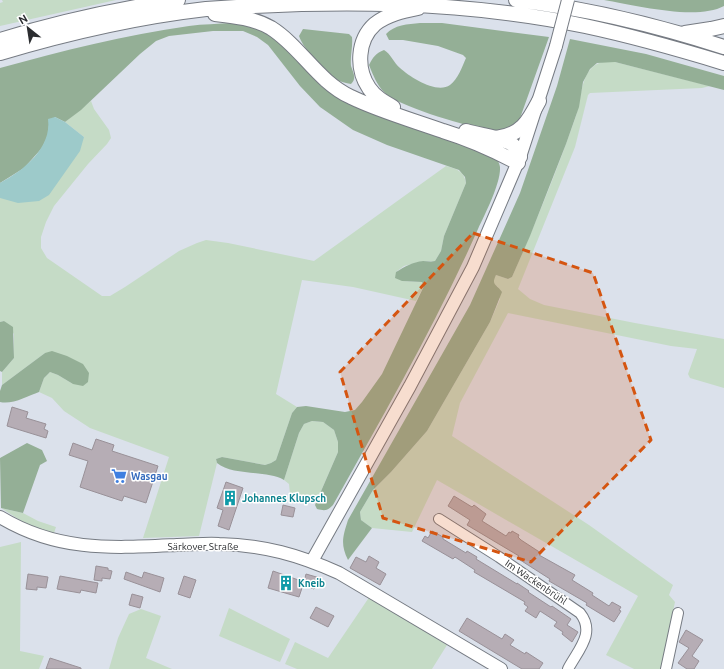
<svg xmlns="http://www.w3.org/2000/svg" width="724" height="669" viewBox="0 0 724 669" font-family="Ubuntu,sans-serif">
	<rect width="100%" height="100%" fill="#dbe1eb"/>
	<path fill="#c5dbc6" d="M2,0H116L0,26V3L3,2Z
		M602,62H615L710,86L702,88L590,93L588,95L575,147L518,289L530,299L544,305L635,323L724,339V388L690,378L688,374L697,349L671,346L508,313L460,403L452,436L589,525L673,585L669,595L675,602L661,669H634L606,655L638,596L437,480L412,532L372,528L361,520L360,512L373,490L391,472L427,431L490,322L500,299L498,287L494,284L493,280L496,275L508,279L512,277C535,224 557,171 576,116C582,98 580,68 602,62Z
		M91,101L94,109L109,130L111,138L107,144L88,164L54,206L46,222L41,237V248L47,258L102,296H110L125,287L179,251L197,243L206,240L228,243L314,261L446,166C457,169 464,171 466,183L444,236L441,251L435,261H423L404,266L396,272L402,281L422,282L424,286L416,301L353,287L302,280L276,394L297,407L292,413L276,460L271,463L265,465L222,457L216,459L217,463L199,536L143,538L169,457L90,428L64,411L52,398L39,392L44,378L50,372L58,375L73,384L45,353L2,385V372L14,358V334L4,321L0,322V198L84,137L65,122Z
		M312,421L323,422L334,430L338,442V452L317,500L290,494L289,484L284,480L299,433L304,424Z
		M1,508L23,513L38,521L56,527L54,533L26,524Z
		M21,542L20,651L44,656L39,669H0V547Z
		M370,596L447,645L432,669H297L285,664L295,642L328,658Z
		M229,608L290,639L280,662L219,636Z
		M141,609L161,616L146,658L172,669H109L118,638L129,614Z"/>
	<path fill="#94af96" d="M604,0H724V6C696,21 635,5 604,0Z
		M232,23C248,26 265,29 278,40C293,53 305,71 320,85C331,95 344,101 357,107L491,155C496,158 499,161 500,167C501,183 485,214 478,229C436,324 384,414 333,505C327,511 325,511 317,509L315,505L338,452V442L334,430L323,422L312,421L304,424L299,433L284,480C266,470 232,476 217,463L216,459L222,457L265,465L271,463L276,460L292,413L297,407L306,406L345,412L355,410L362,402L382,374L424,286L422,282L402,281L395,278L396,272C404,267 413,262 423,261C427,261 431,262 435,261L441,251L444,236L466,183L465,177L459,170L387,145L353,130L320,107L300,86L268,45L257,37L243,31H213L169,36L156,41L140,54L81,110L65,122L55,117L49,125L48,135L42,148L24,168L0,183V68C62,51 125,35 189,26C203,24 218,24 232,23Z
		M420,23H442L549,37L519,121C514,126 510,129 503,130C497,131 488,130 482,129C461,124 397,106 384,92C377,85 373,75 369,65C373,57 376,53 384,50C391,54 394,63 400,68C411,78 437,94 450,85C458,79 462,67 466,58L463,55L438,46L403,40H389L386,34C394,25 408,24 420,23Z
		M303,29L349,34L352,37C353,47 350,56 351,66C353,72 357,79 351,84C346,83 340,82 336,79C323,70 304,50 299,36Z
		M570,39L646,54L724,76V90L615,62L597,63L590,69L583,82L579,107L566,144L530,236L512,277L508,279L496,275C491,285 496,284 502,292L490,322L427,431L391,472L373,490L360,512L361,520L372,528L348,560C340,544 343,536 348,520L470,305L520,193L557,86Z
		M4,321L13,327L14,358L2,372L0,371V322Z
		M52,351L67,356L83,364L89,373L88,382L83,386L73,384L58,375L50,372L44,378L39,392C28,396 12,405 0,402V391L2,385L45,353Z
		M27,443L42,450L47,461L40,465L23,513L1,508L0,458Z"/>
	<path fill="#9dcaca" d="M55,117L65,122L84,137L80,151L49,195L39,201L18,203L0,198V183C23,171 52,148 48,119Z"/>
	<path fill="#b6adb5" stroke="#999198" d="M12,407L28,412L26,418L46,424L44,429L48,431L46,438L7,426Z
		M96,439L114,445L112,451L158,466L146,503L124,496L122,501L80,487L88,461L69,455L73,443L92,450Z
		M226,482L243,488L229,530L218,526L223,510L217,508Z
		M454,496L472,507L474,505L486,514L482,521L506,536L509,532L511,533L512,531L519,535L518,537L521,540L541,553L539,555L575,575L572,580L593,593L592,595L609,606L612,602L621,607L619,610L621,611L614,622L586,605L587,603L549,581L550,579L517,558L519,556L467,525L470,520L448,506Z
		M283,505L295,508L293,517L281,515Z
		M432,531L443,537V539L466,553L467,551L477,557L476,559L517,584V583L529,591L528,592L551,607L552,606L571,619L567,625L578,632L572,642L562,634L563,632L554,626L557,622L540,611L536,618L525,611L528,607L524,604L525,602L474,572L475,570L455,557L453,559L422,541L425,536L428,538Z
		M369,556L379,562L376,568L386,574L380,585L350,568L356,557L366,562Z
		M96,566L108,568V570L112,571L110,579L102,578V581L94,580Z
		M273,571L304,582L306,574L320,578L314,589L303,585L299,597L268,588Z
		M126,572L142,578L144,572L164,578L160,592L124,579Z
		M28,574L48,577L46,588L37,587V590L26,589Z
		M60,576L98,583L96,593L81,590L80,593L57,589Z
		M184,576L196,580L190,598L178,594Z
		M132,594L143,597L140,608L129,605Z
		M316,607L334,616L328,627L310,618Z
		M467,618L502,639L505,634L514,640L510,645L525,654L526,652L543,663L539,669H522L459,631Z
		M686,630L703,640L692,656L699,661L694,669H687L678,663L689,648L679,642Z
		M50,658L81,668V669H46Z"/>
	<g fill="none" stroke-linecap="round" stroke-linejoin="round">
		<defs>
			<path id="minor" d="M439,519L499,557L580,613C596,633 578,650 568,669
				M666,669L678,613"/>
			<path id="major" d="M0,517C58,552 112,548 177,545C191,545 205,543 219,544C264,545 299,555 339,573L501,669
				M312,561L410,386L473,267L520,157L556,46"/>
			<path id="highway" d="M516,0C584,8 659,26 724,47
				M215,14C233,16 254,18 271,28C301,47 318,82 351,97C380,111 412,120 443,131C469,139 494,150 518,163
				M685,33L711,29L724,26
				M0,40C58,22 118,9 178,0
				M0,53C67,33 136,17 206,9C331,0 461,0 585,26C632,36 678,49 724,63
				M393,107C384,102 375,97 369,88C356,69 357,40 375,24C388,14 403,11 418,8
				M466,131C478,135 502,137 512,144C516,147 518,153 520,157
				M496,138C521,135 528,122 539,101"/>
		</defs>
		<use href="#minor" stroke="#767b83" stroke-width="12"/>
		<use href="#major" stroke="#767b83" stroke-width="14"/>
		<use href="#highway" stroke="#767b83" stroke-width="16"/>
		<use href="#minor" stroke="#fff" stroke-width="10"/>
		<use href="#major" stroke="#fff" stroke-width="12"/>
		<use href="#highway" stroke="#fff" stroke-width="14"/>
		<defs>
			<path id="major-bridge" d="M556,46L568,0"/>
		</defs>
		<use href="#major-bridge" stroke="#767b83" stroke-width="14" stroke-linecap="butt"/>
		<use href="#major-bridge" stroke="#fff" stroke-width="12"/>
	</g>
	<path fill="#d55510" fill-opacity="0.2" stroke="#d55510" stroke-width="3" stroke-dasharray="8 5" stroke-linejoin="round" d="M473,233L593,273L651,440L531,562L383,518L340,372Z"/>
	<defs>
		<symbol id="supermarket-bare" viewBox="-9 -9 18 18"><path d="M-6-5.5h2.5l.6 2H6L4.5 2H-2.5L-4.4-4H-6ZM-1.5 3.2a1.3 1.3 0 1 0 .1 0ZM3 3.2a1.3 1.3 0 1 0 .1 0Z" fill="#3f7fe0" stroke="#fff" stroke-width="2.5" paint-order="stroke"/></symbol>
		<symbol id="building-bare" viewBox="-9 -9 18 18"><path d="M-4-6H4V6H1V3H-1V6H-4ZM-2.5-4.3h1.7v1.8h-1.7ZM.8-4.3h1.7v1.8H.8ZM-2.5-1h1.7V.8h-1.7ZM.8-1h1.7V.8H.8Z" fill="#0f9aa8" stroke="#fff" stroke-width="2.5" paint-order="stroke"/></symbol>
	</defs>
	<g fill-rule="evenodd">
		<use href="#supermarket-bare" x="108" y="465" width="22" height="22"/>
		<use href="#building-bare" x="219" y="487" width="22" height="22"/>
		<use href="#building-bare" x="275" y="572" width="22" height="22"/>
	</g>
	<g text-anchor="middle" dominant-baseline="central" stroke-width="3" stroke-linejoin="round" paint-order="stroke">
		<g font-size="10" font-weight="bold" fill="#366cbe" stroke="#fff" text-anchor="start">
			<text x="131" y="476">Wasgau</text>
		</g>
		<g font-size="10" font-weight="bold" fill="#0d838f" stroke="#fff" text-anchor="start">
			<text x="242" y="498">Johannes Klupsch</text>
			<text x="298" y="583">Kneib</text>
		</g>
		<g font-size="10" fill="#2b2d30" stroke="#fff">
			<text x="203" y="546">Särkover Straße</text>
			<text transform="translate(536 582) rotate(34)">Im Wackenbrühl</text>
		</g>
	</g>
	<g transform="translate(28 28) rotate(330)" stroke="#ffffff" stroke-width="3" paint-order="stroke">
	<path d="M0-3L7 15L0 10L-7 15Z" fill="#2b2d30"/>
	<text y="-6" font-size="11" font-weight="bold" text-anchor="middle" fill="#2b2d30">N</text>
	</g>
</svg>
